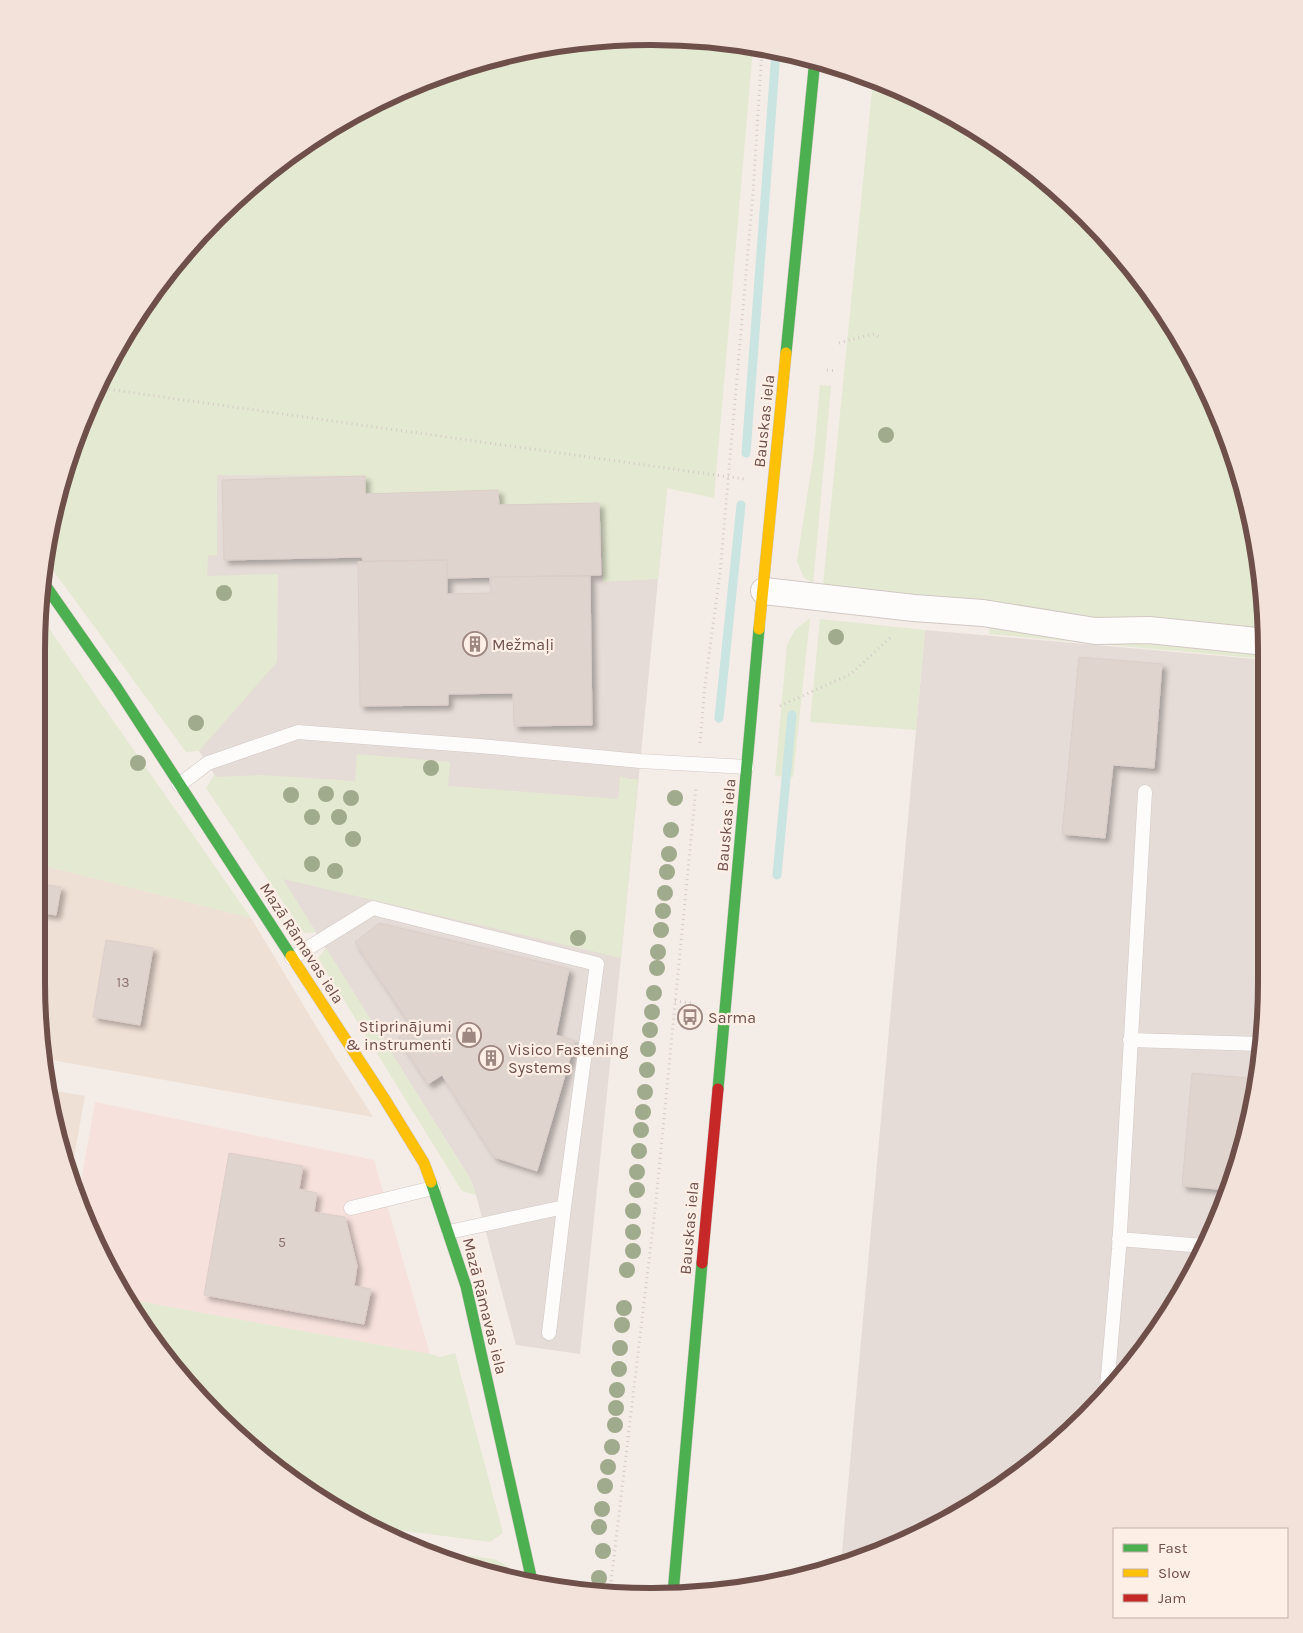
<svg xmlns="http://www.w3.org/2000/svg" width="1303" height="1633" viewBox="0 0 1303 1633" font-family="Karla,sans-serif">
	<defs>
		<filter id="shadow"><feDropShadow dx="4.5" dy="4.5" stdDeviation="2.5" flood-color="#0004"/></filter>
	</defs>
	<rect width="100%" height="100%" fill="#f4ece6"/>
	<path fill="#efe0d6" d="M37,864L251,918L323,1038L373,1117L46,1059L36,981Z
		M51,1090L85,1096L71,1174L57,1140Z"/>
	<path fill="#f7e1dc" d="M95,1102L374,1160L430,1354L126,1299L119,1289L79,1193Z"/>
	<path fill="#e6dcd7" d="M69,453L667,488L621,958L580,1354L516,1345L476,1195L471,1180L282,879L199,751L51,546Z
		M925,630L1266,660L1267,982L1255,1101L1220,1217L1163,1324L1057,1444L959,1514L841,1563Z"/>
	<path fill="#e4e9d1" d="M692,38L753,48L714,498L667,488L658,579L603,582L599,503L499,505L498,490L365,494V476L217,475V555L208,556L207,576L278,574L277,662L199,751L186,752L47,562L69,453L119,344L189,246L246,189L344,119L454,69L571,41Z
		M873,81L924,100L1026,164L1114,246L1184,344L1246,492L1265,611L1266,659L989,634L992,603L823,585Z
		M820,385L831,386L813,584L803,576L797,561L814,452Z
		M38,613L251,918L37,864Z
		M810,618L793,777L775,776L787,645L795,630Z
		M820,619L925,630L916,730L810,722Z
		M357,754L450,762L448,786L618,799L620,776L629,779H638L621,958L283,879L316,932L304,933L206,788L215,774L217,777L262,775L355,781Z
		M326,948L471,1180L476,1195L462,1191L318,958Z
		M126,1299L430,1354L440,1357L455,1353L503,1533L490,1542L375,1527L344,1514L216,1416Z
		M432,1551L493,1559C505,1563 511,1568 515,1579L492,1576Z"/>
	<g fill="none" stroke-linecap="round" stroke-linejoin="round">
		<path stroke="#c9e4e1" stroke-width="9" d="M746,453L776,52
			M719,718L741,505
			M777,875L792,715"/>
	</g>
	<path fill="#e0d4cf" stroke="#dccec9" filter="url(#shadow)" d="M365,476V494L498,490L499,505L599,503L601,575L447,578V560L363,561L362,557L224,560L222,480Z
		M447,560V594L491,593L490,577L590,576L592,725L514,726L513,693L448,694V705L360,706L358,562Z
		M1079,657L1162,664L1154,768L1113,765L1105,838L1062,834Z
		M37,883L61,887L56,915L36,912Z
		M379,923L569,969L556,1035L575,1041L537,1171L494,1157L442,1075L428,1084L398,1038L412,1027L355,942Z
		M106,940L153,948L140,1025L93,1017Z
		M1192,1073L1257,1079L1255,1101L1228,1190L1182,1186Z
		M229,1153L303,1166L299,1189L317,1193L314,1212L345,1217L357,1266L354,1286L371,1289L364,1324L204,1295Z"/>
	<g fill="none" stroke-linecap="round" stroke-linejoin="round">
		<defs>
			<path id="lane" d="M179,785L208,763L298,732L480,746L640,761L747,767
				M292,958L373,908L597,964L564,1207L449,1232
				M1130,1040L1261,1044
				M351,1208L433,1188
				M1119,1239L1204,1246
				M549,1333L564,1207
				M1107,1388L1119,1249L1145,792"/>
			<path id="street" d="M764,591L914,608L983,613L1095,631L1149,630L1266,642"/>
			<path id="fast" d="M786,353L815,59
				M43,582L117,688L291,956
				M718,1089L759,629
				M431,1182L466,1286L532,1581
				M673,1594L702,1263"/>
			<path id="slow" d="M759,629L786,353
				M291,956L384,1098L424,1163L431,1182"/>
			<path id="jam" d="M702,1263L718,1089"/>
		</defs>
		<use href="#lane" stroke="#d2c8c4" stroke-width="15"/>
		<use href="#street" stroke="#d2c8c4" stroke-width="28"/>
		<use href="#fast" stroke="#d2c7c3" stroke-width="12"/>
		<use href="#slow" stroke="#d2c7c3" stroke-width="12"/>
		<use href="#jam" stroke="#d2c7c3" stroke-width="12"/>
		<path stroke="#d5cbc9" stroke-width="3" stroke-dasharray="1 4" stroke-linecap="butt" d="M839,343L874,334L881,338
			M827,370L836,371
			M99,388L744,479
			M780,706L851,674L892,636
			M700,743L705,685L720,573L753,193L762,49
			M675,1001L691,1003
			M610,1591L656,1201L696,787"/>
		<use href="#lane" stroke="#fdfcfb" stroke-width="14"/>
		<use href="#street" stroke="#fdfcfb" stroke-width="26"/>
		<use href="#fast" stroke="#4caf50" stroke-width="11"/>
		<use href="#slow" stroke="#ffc107" stroke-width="11"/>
		<use href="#jam" stroke="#c62828" stroke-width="11"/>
	</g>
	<g fill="#a0aa8c">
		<circle cx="886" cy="435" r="8"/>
		<circle cx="224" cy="593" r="8"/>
		<circle cx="836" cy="637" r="8"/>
		<circle cx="196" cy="723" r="8"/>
		<circle cx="138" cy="763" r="8"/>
		<circle cx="431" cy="768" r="8"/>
		<circle cx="326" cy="794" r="8"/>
		<circle cx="291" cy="795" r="8"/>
		<circle cx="351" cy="798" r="8"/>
		<circle cx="675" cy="798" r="8"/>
		<circle cx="312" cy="817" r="8"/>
		<circle cx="339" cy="817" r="8"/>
		<circle cx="671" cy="830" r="8"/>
		<circle cx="353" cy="839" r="8"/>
		<circle cx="669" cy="854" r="8"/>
		<circle cx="312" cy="864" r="8"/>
		<circle cx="335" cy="871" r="8"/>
		<circle cx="667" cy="872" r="8"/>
		<circle cx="665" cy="893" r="8"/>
		<circle cx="663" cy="911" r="8"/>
		<circle cx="661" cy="930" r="8"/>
		<circle cx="578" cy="938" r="8"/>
		<circle cx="658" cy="952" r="8"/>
		<circle cx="657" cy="968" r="8"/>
		<circle cx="654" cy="993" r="8"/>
		<circle cx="652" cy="1012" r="8"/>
		<circle cx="650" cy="1030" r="8"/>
		<circle cx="648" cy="1049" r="8"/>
		<circle cx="647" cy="1070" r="8"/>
		<circle cx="645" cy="1092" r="8"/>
		<circle cx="643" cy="1112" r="8"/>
		<circle cx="641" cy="1130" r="8"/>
		<circle cx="639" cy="1151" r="8"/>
		<circle cx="637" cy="1172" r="8"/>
		<circle cx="637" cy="1190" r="8"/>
		<circle cx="633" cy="1211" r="8"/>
		<circle cx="633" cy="1232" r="8"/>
		<circle cx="633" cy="1251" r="8"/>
		<circle cx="627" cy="1270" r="8"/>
		<circle cx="624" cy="1308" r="8"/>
		<circle cx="622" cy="1325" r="8"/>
		<circle cx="620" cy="1348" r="8"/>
		<circle cx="619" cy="1369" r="8"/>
		<circle cx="617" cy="1390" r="8"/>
		<circle cx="616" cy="1408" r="8"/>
		<circle cx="615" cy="1425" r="8"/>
		<circle cx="612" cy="1447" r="8"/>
		<circle cx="608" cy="1467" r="8"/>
		<circle cx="605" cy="1486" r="8"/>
		<circle cx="602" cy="1509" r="8"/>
		<circle cx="599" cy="1527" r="8"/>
		<circle cx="603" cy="1551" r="8"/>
		<circle cx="599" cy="1578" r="8"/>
	</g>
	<defs>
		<symbol id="building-ring" viewBox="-11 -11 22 22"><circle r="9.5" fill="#feefe6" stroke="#9e8681" stroke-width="1.5"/><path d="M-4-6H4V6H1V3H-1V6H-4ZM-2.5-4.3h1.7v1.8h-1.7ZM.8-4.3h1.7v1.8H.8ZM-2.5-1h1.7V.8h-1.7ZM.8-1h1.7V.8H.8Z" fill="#9e8681"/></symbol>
		<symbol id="bus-ring" viewBox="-11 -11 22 22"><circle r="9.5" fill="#feefe6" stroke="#9e8681" stroke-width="1.5"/><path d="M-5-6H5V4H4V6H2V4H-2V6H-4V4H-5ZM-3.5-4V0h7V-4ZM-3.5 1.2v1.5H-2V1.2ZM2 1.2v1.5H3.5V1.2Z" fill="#9e8681"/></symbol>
		<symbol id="shop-ring" viewBox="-11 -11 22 22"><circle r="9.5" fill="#feefe6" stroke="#9e8681" stroke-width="1.5"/><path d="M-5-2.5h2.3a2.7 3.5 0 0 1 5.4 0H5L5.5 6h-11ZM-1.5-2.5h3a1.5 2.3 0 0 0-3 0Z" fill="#9e8681"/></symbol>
	</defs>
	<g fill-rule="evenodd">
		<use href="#building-ring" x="461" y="630" width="28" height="28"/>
		<use href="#bus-ring" x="676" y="1003" width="28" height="28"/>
		<use href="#shop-ring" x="455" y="1021" width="28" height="28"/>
		<use href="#building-ring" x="477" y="1044" width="28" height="28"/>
	</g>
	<g text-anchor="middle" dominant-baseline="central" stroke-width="4.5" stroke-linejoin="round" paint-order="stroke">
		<g font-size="14" fill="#8d726d">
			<text x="123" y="982">13</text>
			<text x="282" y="1242">5</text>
		</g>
		<g font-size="16" fill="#6f4f4a" stroke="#feefe6">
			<text transform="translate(764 421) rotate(-84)">Bauskas iela</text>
			<text transform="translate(726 825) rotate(-85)">Bauskas iela</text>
			<text transform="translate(302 943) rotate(57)">Mazā Rāmavas iela</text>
			<text transform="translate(689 1228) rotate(-85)">Bauskas iela</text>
			<text transform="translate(485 1306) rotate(76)">Mazā Rāmavas iela</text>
		</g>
		<g font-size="16" fill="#6f4f4a" stroke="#feefe6" text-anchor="start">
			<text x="492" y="644">Mežmaļi</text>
			<text x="708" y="1017">Sarma</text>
			<text x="452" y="1026" text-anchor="end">Stiprinājumi<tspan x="452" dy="18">&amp; instrumenti</tspan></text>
			<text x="508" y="1049">Visico Fastening<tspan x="508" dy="18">Systems</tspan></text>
		</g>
	</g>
	<path d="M0 0H1303V1633H0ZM651 45H652A606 606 0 0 1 1258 651V982A606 606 0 0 1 652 1588H651A606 606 0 0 1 45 982V651A606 606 0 0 1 651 45Z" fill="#f3e2da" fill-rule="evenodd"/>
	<path fill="none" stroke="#6f4f4a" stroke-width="6" d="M651 45H652A606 606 0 0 1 1258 651V982A606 606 0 0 1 652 1588H651A606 606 0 0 1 45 982V651A606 606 0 0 1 651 45Z"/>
	<rect x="1113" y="1528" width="175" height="90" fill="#feefe6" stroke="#c5afa8"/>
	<rect x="1123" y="1544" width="25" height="8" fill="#4caf50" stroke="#c5afa8"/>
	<text x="1158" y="1553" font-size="15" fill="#6f4f4a">Fast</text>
	<rect x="1123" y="1569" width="25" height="8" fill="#ffc107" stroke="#c5afa8"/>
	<text x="1158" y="1578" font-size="15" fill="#6f4f4a">Slow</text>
	<rect x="1123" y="1594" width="25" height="8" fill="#c62828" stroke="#c5afa8"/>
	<text x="1158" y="1603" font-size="15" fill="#6f4f4a">Jam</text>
</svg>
